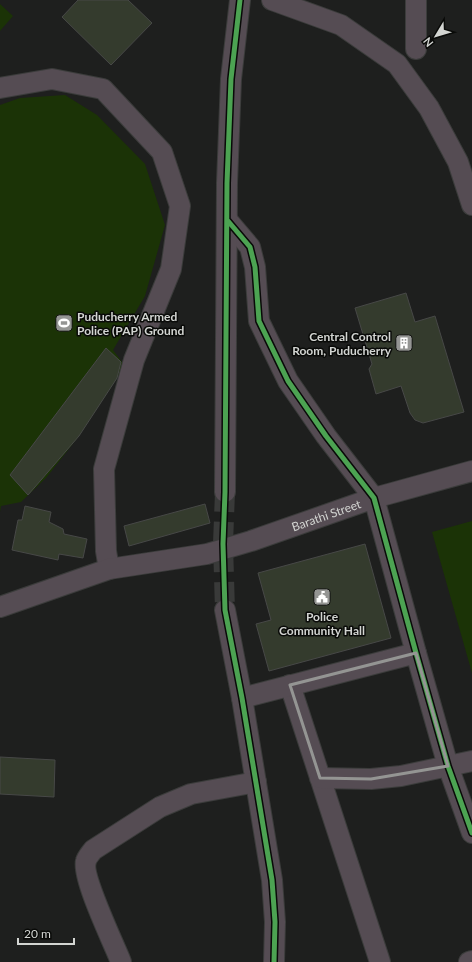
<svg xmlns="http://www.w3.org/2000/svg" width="472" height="962" viewBox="0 0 472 962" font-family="Lato,sans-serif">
	<rect width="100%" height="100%" fill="#1e1f1e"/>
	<path fill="#1b3306" d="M0,4L13,16L0,31Z
		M65,95L97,115L145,164L165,225L145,296L113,350L125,366L79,436L46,478L21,502L1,506L0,512V105L20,98Z
		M472,521V673L432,532Z"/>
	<path fill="#343b2d" stroke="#474847" d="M78,0H128L152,23L111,65L62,17Z
		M406,293L415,322L435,316L464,412L423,423L415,420L410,413L401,386L376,394L369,369L372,364L355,308Z
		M106,348L121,362L117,378L79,436L28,495L10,475Z
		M205,504L210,523L129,546L124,526Z
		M25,506L51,512L49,522L63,529L64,534L87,539L83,558L59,554L58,560L12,550L18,520H22Z
		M365,544L391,638L269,671L256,624L271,620L258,573Z
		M0,757L55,760L54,797L0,794Z"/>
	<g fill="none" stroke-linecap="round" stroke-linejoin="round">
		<path stroke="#393a39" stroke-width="20" stroke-dasharray="20 10" stroke-linecap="butt" d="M225,492L223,544L225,610"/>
		<defs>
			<g id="street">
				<path d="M272,0L341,25L397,64L429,108L458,162L472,205"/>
				<path d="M416,49V0"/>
				<path d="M0,88L52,79L103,89L162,152L180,206L171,269L134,360L104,469L106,551L109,569"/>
				<path d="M228,221L250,247L255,267L259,321L288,381L326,436L374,498L416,653L448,766L472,833"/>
				<path d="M225,492L227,183L231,79L240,0"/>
				<path id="s1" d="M0,607L109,569L207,554L251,541L374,498L472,471"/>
				<path d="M225,610L242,698L272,880L275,922L274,962"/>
				<path d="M290,685L380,962"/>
				<path d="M242,698L416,653"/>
				<path d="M320,778L371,779L401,776L472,761"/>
				<path d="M121,962C114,944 81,876 86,861C87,857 91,853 93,850L160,807L191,794L256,782"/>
				<path d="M469,962L472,961"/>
			</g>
		</defs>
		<use href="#street" stroke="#3b3c3b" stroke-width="22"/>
		<use href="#street" stroke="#554c53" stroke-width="20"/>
		<defs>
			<path id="cycleway" d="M240,0L231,79L227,183L225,492L223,544L225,610L242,698L272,880L275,922L274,962
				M228,221L250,247L255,267L259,321L288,381L326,436L374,498L416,653L448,766L472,833"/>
		</defs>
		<use href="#cycleway" stroke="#090a08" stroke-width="8"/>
		<use href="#cycleway" stroke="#4ca352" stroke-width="5"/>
	</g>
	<path fill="none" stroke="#949593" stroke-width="3" stroke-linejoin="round" d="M416,653L448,766L371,779L320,778L290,685Z"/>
	<defs>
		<symbol id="stadium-square" viewBox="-11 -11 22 22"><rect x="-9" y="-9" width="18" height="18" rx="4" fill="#949593" stroke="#090a08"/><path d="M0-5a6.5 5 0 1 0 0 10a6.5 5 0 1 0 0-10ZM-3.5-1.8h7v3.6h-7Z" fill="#fff"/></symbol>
		<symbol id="building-square" viewBox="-11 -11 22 22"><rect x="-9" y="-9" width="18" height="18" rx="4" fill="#949593" stroke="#090a08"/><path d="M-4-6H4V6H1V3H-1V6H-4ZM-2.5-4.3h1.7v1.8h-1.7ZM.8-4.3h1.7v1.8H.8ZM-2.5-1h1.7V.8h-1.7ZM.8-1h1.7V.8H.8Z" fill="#fff"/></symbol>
		<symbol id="civic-square" viewBox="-11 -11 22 22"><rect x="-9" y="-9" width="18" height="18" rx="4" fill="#949593" stroke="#090a08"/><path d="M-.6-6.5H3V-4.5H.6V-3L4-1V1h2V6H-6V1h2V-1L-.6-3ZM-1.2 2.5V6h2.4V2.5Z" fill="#fff"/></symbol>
	</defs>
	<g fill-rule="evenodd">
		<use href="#stadium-square" x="54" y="313" width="20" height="20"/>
		<use href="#building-square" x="394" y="333" width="20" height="20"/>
		<use href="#civic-square" x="312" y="587" width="20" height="20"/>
	</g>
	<g text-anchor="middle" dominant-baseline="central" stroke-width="3" stroke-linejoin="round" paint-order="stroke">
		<g font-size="12" font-weight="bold" fill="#d3d5d2" stroke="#090a08" text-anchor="start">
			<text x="77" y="316">Puducherry Armed<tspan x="77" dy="14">Police (PAP) Ground</tspan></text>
			<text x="391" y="336" text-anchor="end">Central Control<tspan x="391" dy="14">Room, Puducherry</tspan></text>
			<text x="322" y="616" text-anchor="middle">Police<tspan x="322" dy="14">Community Hall</tspan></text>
		</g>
		<g font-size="12" fill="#d3d5d2" stroke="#090a08">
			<text stroke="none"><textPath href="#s1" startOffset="340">Barathi Street</textPath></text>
		</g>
	</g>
	<g transform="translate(436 36) rotate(232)" stroke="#090a08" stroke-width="3" paint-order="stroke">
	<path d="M0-3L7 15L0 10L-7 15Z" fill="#d3d5d2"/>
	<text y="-6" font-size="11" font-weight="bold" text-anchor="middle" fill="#d3d5d2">N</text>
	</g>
	<path d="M18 938v6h56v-6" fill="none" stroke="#d3d5d2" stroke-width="2"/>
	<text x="24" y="938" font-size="12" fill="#d3d5d2" stroke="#090a08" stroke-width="3" paint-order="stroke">20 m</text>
</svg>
